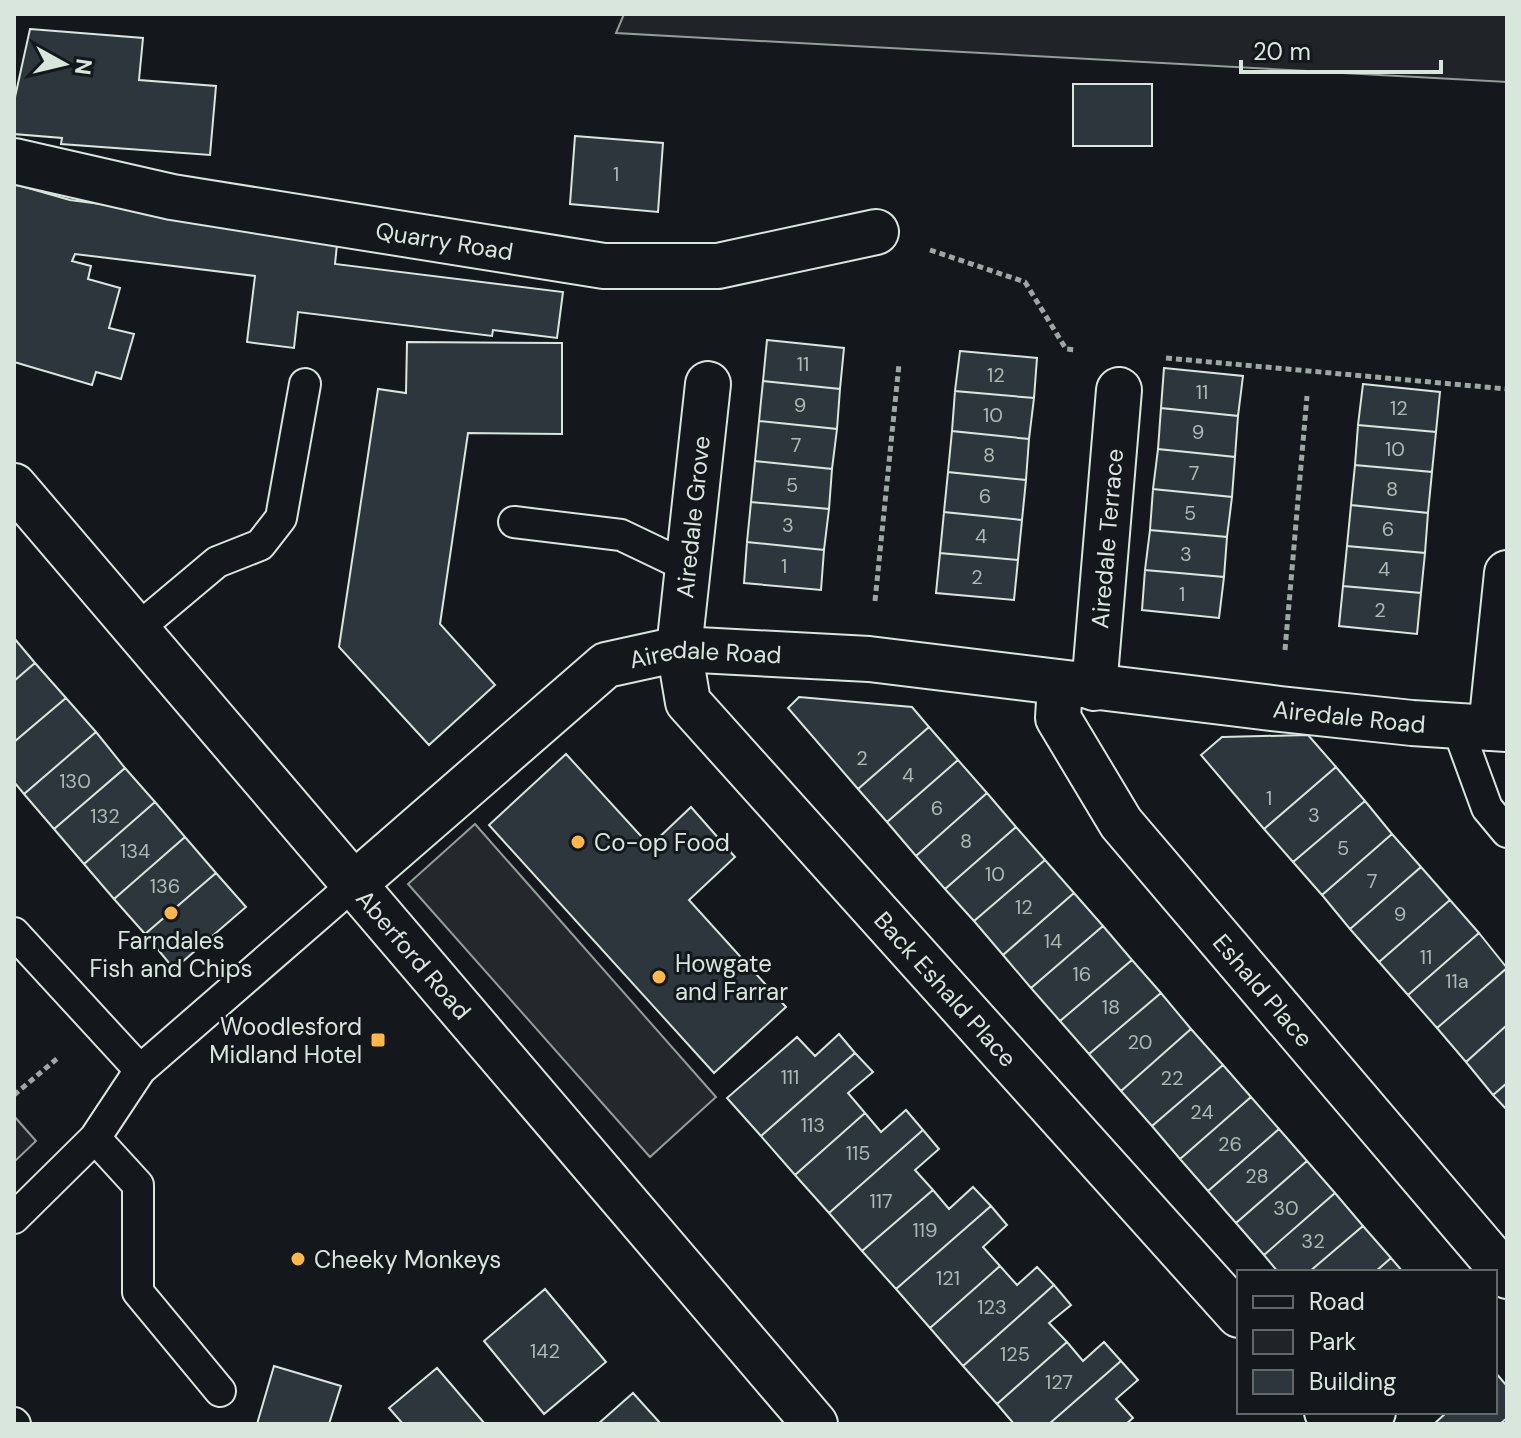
<svg xmlns="http://www.w3.org/2000/svg" width="1521" height="1438" viewBox="0 0 1521 1438" font-family="'DM Sans',sans-serif">
	<rect width="100%" height="100%" fill="#14181c"/>
	<path fill="#202428" stroke="#939e99" stroke-width="2" d="M624,14H1507V82L616,33Z
		M14,1116L36,1141L14,1162Z"/>
	<path fill="#24282b" stroke="#939e99" stroke-width="2" d="M475,824L716,1097L650,1157L408,884Z"/>
	<path fill="#2c363c" stroke="#d8e6dc" stroke-width="2" d="M30,29L143,38L139,80L216,86L210,155L61,144L62,138L14,134L15,97Z
		M1073,84H1152V146H1073Z
		M575,136L663,143L658,212L570,204Z
		M14,184L70,200L338,235L335,264L563,292L557,338L493,330L492,336L298,312L294,348L247,342L255,276L75,254L72,261L91,266L88,279L120,288L109,328L134,334L121,379L96,372L92,385L14,362Z
		M767,340L844,348L840,389L763,381Z
		M407,342L562,343V434L468,433L440,624L495,685L429,745L339,647L378,389L406,393Z
		M960,351L1037,358L1034,398L955,391Z
		M1164,368L1243,376L1238,416L1161,408Z
		M763,381L840,389L837,429L759,421Z
		M1363,384L1440,392L1436,432L1358,425Z
		M955,391L1034,398L1029,439L952,431Z
		M1161,408L1238,416L1235,457L1158,449Z
		M759,421L837,429L832,469L755,461Z
		M1358,425L1436,432L1432,472L1355,465Z
		M952,431L1029,439L1026,480L948,472Z
		M1158,449L1235,457L1232,497L1153,489Z
		M755,461L832,469L829,509L751,502Z
		M1355,465L1432,472L1428,513L1351,505Z
		M948,472L1026,480L1022,520L944,512Z
		M1153,489L1232,497L1227,537L1150,530Z
		M751,502L829,509L824,550L747,542Z
		M1351,505L1428,513L1425,553L1347,546Z
		M944,512L1022,520L1018,560L940,553Z
		M1150,530L1227,537L1224,577L1145,570Z
		M747,542L824,550L821,590L744,583Z
		M1347,546L1425,553L1421,593L1343,586Z
		M940,553L1018,560L1014,600L936,593Z
		M1145,570L1224,577L1219,618L1142,610Z
		M1343,586L1421,593L1417,634L1339,626Z
		M14,638L35,663L14,681Z
		M35,663L66,698L14,742V681Z
		M799,697L912,707L929,727L858,789L788,708Z
		M66,698L96,732L24,794L14,782V742Z
		M929,727L958,760L887,822L858,789Z
		M96,732L125,768L54,829L24,794Z
		M1308,735L1336,767L1264,829L1201,755L1222,737Z
		M566,754L650,846L691,807L735,857L689,900L786,1007L714,1073L489,825Z
		M958,760L987,793L916,856L887,822Z
		M1336,767L1365,801L1293,862L1264,829Z
		M125,768L155,802L84,864L54,829Z
		M987,793L1016,827L945,889L916,856Z
		M1365,801L1392,834L1322,895L1293,862Z
		M155,802L185,837L114,899L84,864Z
		M1016,827L1045,860L974,921L945,889Z
		M1392,834L1421,867L1350,929L1322,895Z
		M185,837L216,873L145,934L114,899Z
		M1045,860L1074,893L1003,955L974,921Z
		M1421,867L1450,900L1379,962L1350,929Z
		M216,873L246,907L174,969L145,934Z
		M1074,893L1103,926L1031,988L1003,955Z
		M1450,900L1479,933L1408,995L1379,962Z
		M1103,926L1132,960L1060,1021L1031,988Z
		M1479,933L1507,968L1437,1028L1408,995Z
		M1132,960L1161,993L1089,1054L1060,1021Z
		M1507,968V1025L1466,1062L1437,1028Z
		M1161,993L1191,1029L1121,1091L1089,1054Z
		M1507,1025V1083L1493,1095L1466,1062Z
		M1191,1029L1223,1065L1152,1126L1121,1091Z
		M839,1034L855,1053L761,1136L727,1098L797,1037L815,1056Z
		M855,1053L873,1072L848,1093L865,1113L795,1175L761,1136Z
		M1223,1065L1251,1097L1180,1159L1152,1126Z
		M1507,1083V1110L1493,1095Z
		M1251,1097L1279,1129L1208,1191L1180,1159Z
		M906,1110L923,1130L829,1213L795,1175L865,1113L881,1132Z
		M1279,1129L1307,1161L1236,1223L1208,1191Z
		M923,1130L939,1149L915,1170L933,1190L862,1251L829,1213Z
		M1307,1161L1335,1193L1264,1255L1236,1223Z
		M973,1187L991,1206L896,1289L862,1251L933,1190L949,1209Z
		M1335,1193L1363,1226L1309,1272H1278L1264,1255Z
		M991,1206L1007,1225L983,1247L1000,1266L930,1328L896,1289Z
		M1363,1226L1391,1258L1375,1272H1309Z
		M1391,1258L1403,1272H1375Z
		M1000,1266L1017,1285L1037,1267L1054,1285L963,1366L930,1328Z
		M1054,1285L1071,1305L1049,1323L1067,1342L997,1404L963,1366Z
		M545,1289L606,1362L544,1414L484,1341Z
		M1067,1342L1083,1361L1104,1342L1121,1361L1049,1424H1014L997,1404Z
		M1121,1361L1138,1380L1116,1399L1133,1418L1126,1424H1049Z
		M274,1366L341,1386L329,1424H257Z
		M437,1368L485,1424H403L389,1408Z
		M1495,1372L1507,1386V1418L1500,1424H1434L1447,1412H1495Z
		M633,1393L661,1424H598Z"/>
	<g fill="none" stroke-linecap="round" stroke-linejoin="round">
		<defs>
			<path id="lane" d="M514,522L621,535L688,567
				M136,630L217,562L260,545L281,518L305,384
				M1457,726L1487,808L1507,832
				M14,933L140,1070L353,885
				M95,1138L138,1185V1292L220,1391
				M14,1218L95,1138L140,1070
				M14,1423L15,1424"/>
			<g id="street">
				<path id="s1" d="M14,161L172,197L604,266H718L876,232"/>
				<path id="s2" d="M708,384L679,649L688,702L1239,1315"/>
				<path id="s3" d="M1060,684L1058,718L1121,823L1507,1276"/>
				<path id="s4" d="M1094,688L1119,390"/>
				<path d="M1491,728L1507,573"/>
				<path id="s5" d="M353,885L606,665L679,649L869,659L1280,709L1412,723L1507,729"/>
				<path d="M1327,1412L1337,1424"/>
				<path d="M1360,1424L1373,1412"/>
			</g>
			<g id="primary">
				<path id="s6" d="M14,486L815,1424"/>
			</g>
		</defs>
		<use href="#lane" stroke="#d8e6dc" stroke-width="34"/>
		<use href="#street" stroke="#d8e6dc" stroke-width="48"/>
		<use href="#primary" stroke="#d8e6dc" stroke-width="48"/>
		<path stroke="#9da8a2" stroke-width="5" stroke-dasharray="6 4" stroke-linecap="butt" d="M930,250L1025,282L1066,349L1077,350
			M1166,358L1507,389
			M875,601L899,364
			M1285,650L1307,396
			M14,1095L59,1057"/>
		<use href="#lane" stroke="#14181c" stroke-width="30"/>
		<use href="#street" stroke="#14181c" stroke-width="44"/>
		<use href="#primary" stroke="#14181c" stroke-width="44"/>
	</g>
	<g fill="#ffb74d" stroke="#14181c" stroke-width="3">
		<circle cx="578" cy="842" r="8"/>
		<circle cx="171" cy="913" r="8"/>
		<circle cx="659" cy="977" r="8"/>
		<rect x="370" y="1032" width="16" height="16" rx="4"/>
		<circle cx="298" cy="1259" r="8"/>
	</g>
	<g text-anchor="middle" dominant-baseline="central" stroke-width="6" stroke-linejoin="round" paint-order="stroke">
		<g font-size="20" fill="#adbab4">
			<text x="616" y="174">1</text>
			<text x="803" y="364">11</text>
			<text x="996" y="375">12</text>
			<text x="1202" y="392">11</text>
			<text x="800" y="405">9</text>
			<text x="1399" y="408">12</text>
			<text x="993" y="415">10</text>
			<text x="1198" y="432">9</text>
			<text x="796" y="445">7</text>
			<text x="1395" y="449">10</text>
			<text x="989" y="455">8</text>
			<text x="1194" y="473">7</text>
			<text x="792" y="485">5</text>
			<text x="1392" y="489">8</text>
			<text x="985" y="496">6</text>
			<text x="1190" y="513">5</text>
			<text x="788" y="525">3</text>
			<text x="1388" y="529">6</text>
			<text x="981" y="536">4</text>
			<text x="1186" y="554">3</text>
			<text x="784" y="566">1</text>
			<text x="1384" y="569">4</text>
			<text x="977" y="577">2</text>
			<text x="1182" y="594">1</text>
			<text x="1380" y="610">2</text>
			<text x="862" y="758">2</text>
			<text x="908" y="775">4</text>
			<text x="75" y="781">130</text>
			<text x="1269" y="798">1</text>
			<text x="937" y="808">6</text>
			<text x="1314" y="815">3</text>
			<text x="105" y="816">132</text>
			<text x="966" y="841">8</text>
			<text x="1343" y="848">5</text>
			<text x="135" y="851">134</text>
			<text x="995" y="874">10</text>
			<text x="1372" y="881">7</text>
			<text x="165" y="886">136</text>
			<text x="1024" y="907">12</text>
			<text x="1400" y="914">9</text>
			<text x="1053" y="941">14</text>
			<text x="1426" y="957">11</text>
			<text x="1082" y="974">16</text>
			<text x="1457" y="981">11a</text>
			<text x="1111" y="1007">18</text>
			<text x="1140" y="1042">20</text>
			<text x="790" y="1077">111</text>
			<text x="1172" y="1078">22</text>
			<text x="1202" y="1112">24</text>
			<text x="813" y="1125">113</text>
			<text x="1230" y="1144">26</text>
			<text x="858" y="1153">115</text>
			<text x="1257" y="1176">28</text>
			<text x="881" y="1201">117</text>
			<text x="1286" y="1208">30</text>
			<text x="925" y="1230">119</text>
			<text x="1313" y="1241">32</text>
			<text x="948" y="1278">121</text>
			<text x="992" y="1307">123</text>
			<text x="545" y="1351">142</text>
			<text x="1015" y="1354">125</text>
			<text x="1059" y="1382">127</text>
		</g>
		<g font-size="24" fill="#d8e6dc" stroke="#14181c">
			<text stroke="none"><textPath href="#s1" startOffset="438">Quarry Road</textPath></text>
			<text transform="translate(693 517) rotate(-84)">Airedale Grove</text>
			<text stroke="none"><textPath href="#s4" startOffset="150">Airedale Terrace</textPath></text>
			<text stroke="none"><textPath href="#s5" startOffset="436">Airedale Road</textPath></text>
			<text stroke="none"><textPath href="#s5" startOffset="1084">Airedale Road</textPath></text>
			<text stroke="none"><textPath href="#s6" startOffset="616">Aberford Road</textPath></text>
			<text stroke="none"><textPath href="#s2" startOffset="706">Back Eshald Place</textPath></text>
			<text stroke="none"><textPath href="#s3" startOffset="376">Eshald Place</textPath></text>
		</g>
		<g font-size="24" fill="#d8e6dc" stroke="#14181c" text-anchor="start">
			<text x="594" y="842">Co-op Food</text>
			<text x="171" y="940" text-anchor="middle">Farndales<tspan x="171" dy="28">Fish and Chips</tspan></text>
			<text x="675" y="963">Howgate<tspan x="675" dy="28">and Farrar</tspan></text>
			<text x="362" y="1026" text-anchor="end">Woodlesford<tspan x="362" dy="28">Midland Hotel</tspan></text>
			<text x="314" y="1259">Cheeky Monkeys</text>
		</g>
	</g>
	<rect width="1521" height="1438" fill="none" stroke="#d8e6dc" stroke-width="32"/>
	<rect x="1237" y="1270" width="260" height="144" fill="#14181c" stroke="#626a69" stroke-width="2"/>
	<rect x="1253" y="1296" width="40" height="12" fill="#14181c" stroke="#626a69" stroke-width="2"/>
	<text x="1309" y="1310" font-size="24" fill="#d8e6dc">Road</text>
	<rect x="1253" y="1330" width="40" height="24" fill="#202428" stroke="#626a69" stroke-width="2"/>
	<text x="1309" y="1350" font-size="24" fill="#d8e6dc">Park</text>
	<rect x="1253" y="1370" width="40" height="24" fill="#2c363c" stroke="#626a69" stroke-width="2"/>
	<text x="1309" y="1390" font-size="24" fill="#d8e6dc">Building</text>
	<g transform="translate(64 64) rotate(98)" stroke="#14181c" stroke-width="6" paint-order="stroke">
	<path d="M0-6L14 30L0 20L-14 30Z" fill="#d8e6dc"/>
	<text y="-12" font-size="22" font-weight="bold" text-anchor="middle" fill="#d8e6dc">N</text>
	</g>
	<path d="M1241 60v12h200v-12" fill="none" stroke="#d8e6dc" stroke-width="4"/>
	<text x="1253" y="60" font-size="24" fill="#d8e6dc" stroke="#14181c" stroke-width="6" paint-order="stroke">20 m</text>
</svg>
